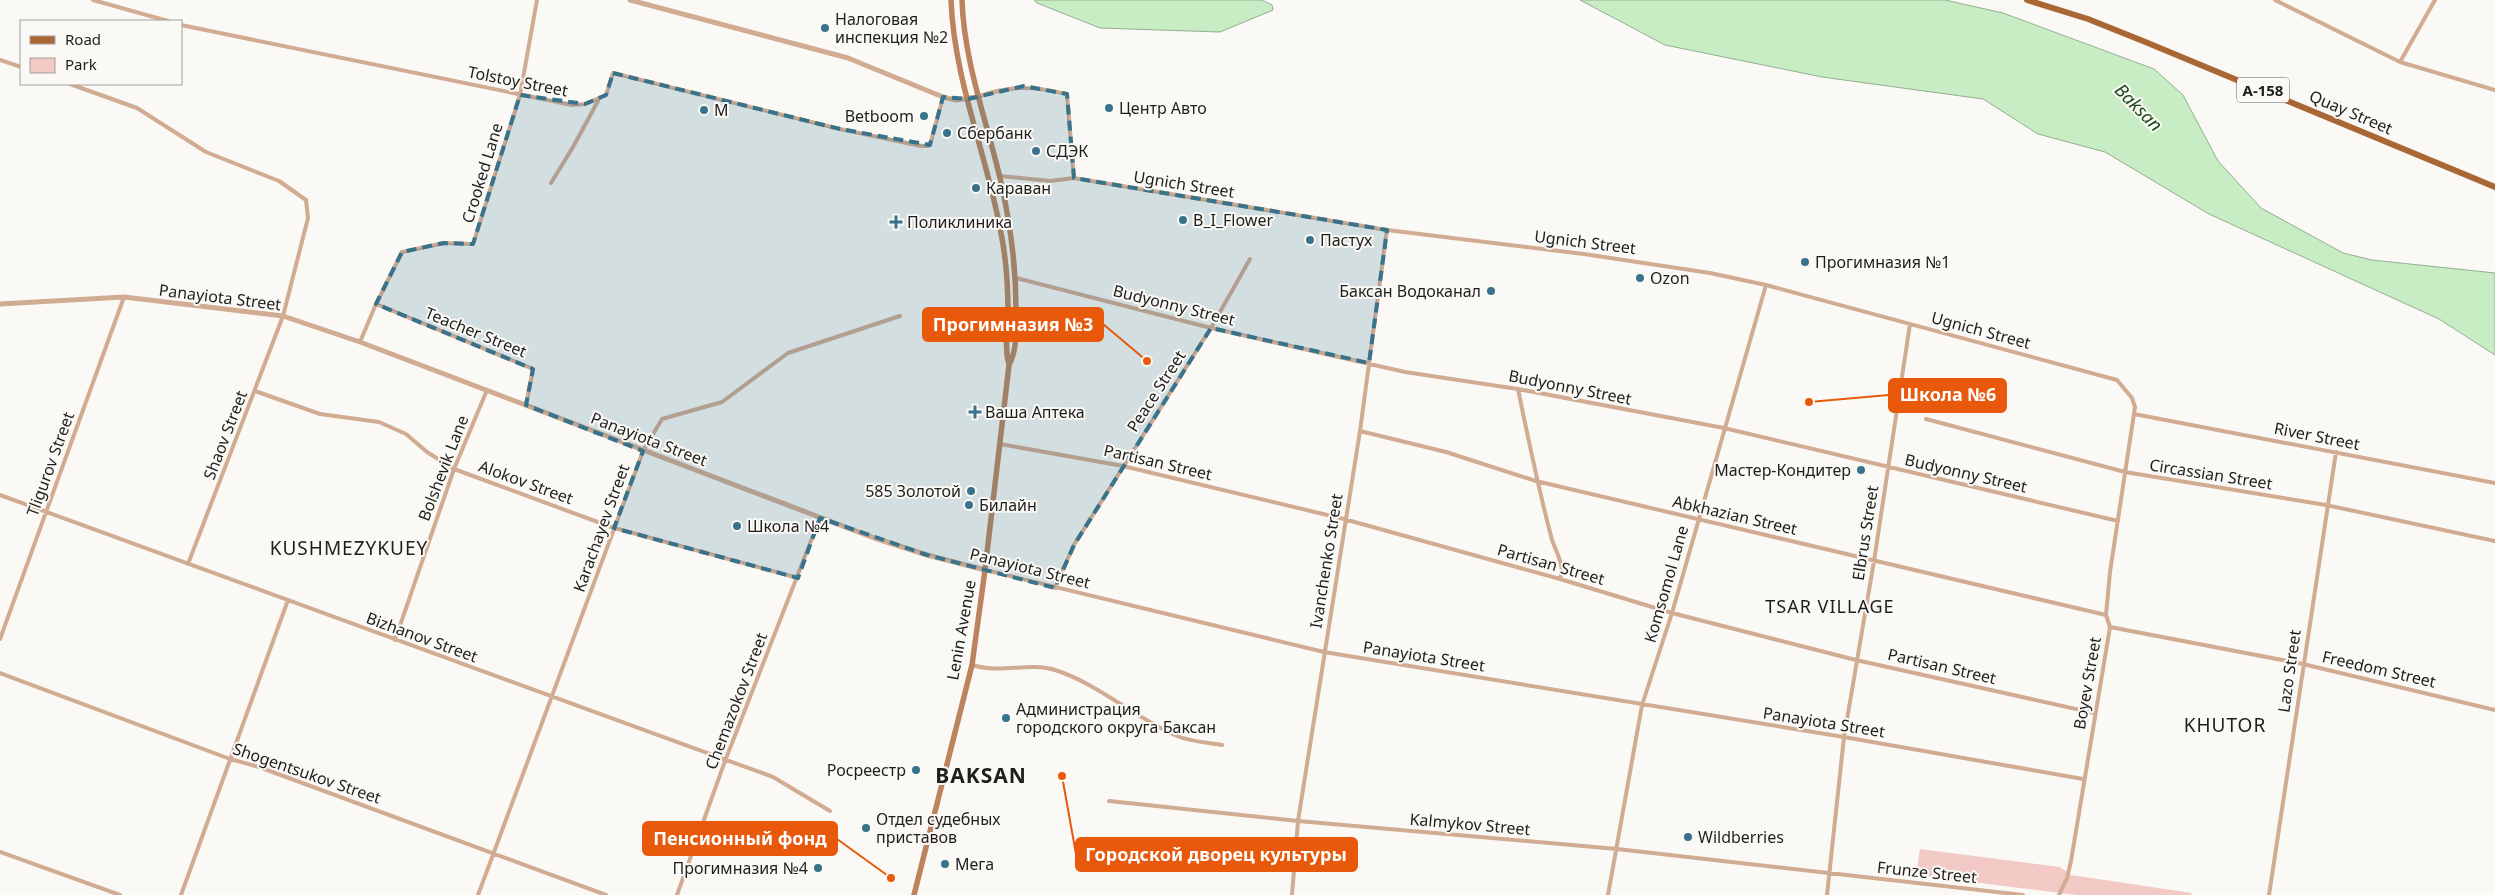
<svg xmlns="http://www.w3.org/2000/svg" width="2495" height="895" viewBox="0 0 2495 895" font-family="'Noto Sans',sans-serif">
	<rect width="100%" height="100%" fill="#faf9f5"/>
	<path fill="#f2c9c5" d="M1920,849L2060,867L2071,875L2192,893L2191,895H2077L1916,875Z"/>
	<path fill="#c8ecc3" stroke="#95ae91" d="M1034,0H1262L1272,5L1273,10L1220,32L1100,28L1037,3Z
		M1580,0H1945L2003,13L2154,69L2183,95L2218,161L2261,208L2343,253L2372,260L2495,273V355L2439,319L2209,214L2105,152L2038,134L1983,99L1822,77L1665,45Z"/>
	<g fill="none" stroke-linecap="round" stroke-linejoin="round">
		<path stroke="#d1ab92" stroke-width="4" d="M93,0L168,21
			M2275,0L2400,62L2495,90
			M181,25L572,105L585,104L606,95L613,73L840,129L921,146H928L931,141L943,97
			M0,60L21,67
			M2400,62L2435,0
			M70,84L137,108L206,152L279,181L306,200L308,218L283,316L188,564
			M977,97C1010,85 1033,86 1067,94L1074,178
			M1000,176L1050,181L1074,178L1387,230L1584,254L1710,273L1766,285L2117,380L2132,398L2135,407L2110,572L2106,615L2110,627L2071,861L2067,878L2059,895
			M551,183L573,147L598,101
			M1016,278L1211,328L1405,372L1518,389L1724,428L2118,521
			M376,304L533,369L526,405
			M360,342L376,304L402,252L444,243L473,244L520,95L537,0
			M1518,389C1528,438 1538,487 1551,536C1554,550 1566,564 1560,579
			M255,391L320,414L379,422L406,434L427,452L454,469L614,528L798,578
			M2134,414L2495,483
			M1926,419L2125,472L2326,505L2495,541
			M1360,431L1446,452L1536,481L2106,615
			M1000,444L1123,466L1344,519L1560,579L1672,613L1856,660L2094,713
			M0,495L773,777L830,811
			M985,570L1324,652L1844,737L2083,779
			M1055,588L1074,545L1211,328L1250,259
			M2110,627L2303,664L2495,710
			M0,639L124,297
			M395,640L454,469L487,390
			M972,665C1000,674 1029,662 1055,670C1099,684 1135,718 1177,736C1191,742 1207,742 1222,745
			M0,673L230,759L259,767L606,895
			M1109,801L1298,821L1617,849L2023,895
			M0,852L120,895
			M181,895L288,600
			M478,895L643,451L662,419L722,402L788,353L900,316
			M677,895L725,761L820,518
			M1292,895L1298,821L1360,431L1387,230
			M1608,895L1642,705L1672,613L1766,285
			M1827,895L1844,737L1874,561L1910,324
			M2269,895L2336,452"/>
		<path stroke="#d1ab92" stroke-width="5" d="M630,0L848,58L943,97L956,100L977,97
			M0,304L124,297L283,316L360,342L874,538L927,555L985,570"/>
		<path stroke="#bb845e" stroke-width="5.5" d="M951,0C954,80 987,155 1001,233C1006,258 1008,286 1008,312C1008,329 1004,348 1009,365
			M914,895L972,665L985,570L1009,365C1018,348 1016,327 1016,309C1016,265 1010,221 1000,178C986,119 964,61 962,0"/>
		<path stroke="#aa6736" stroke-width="6" d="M2027,0L2088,19L2143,41L2495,187"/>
	</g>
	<path fill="#38728b" fill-opacity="0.2" stroke="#38728b" stroke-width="4" stroke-dasharray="10 6" stroke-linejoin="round" d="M613,73L840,129L930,145L943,97L968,99L1024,86L1067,94L1074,178L1387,230L1369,363L1211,328L1074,545L1055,588L927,555L820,518L798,578L614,528L643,451L526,405L533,369L376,304L402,252L444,243L473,244L520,95L585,104L606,95Z"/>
	<g fill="#38728b" stroke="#faf9f5" stroke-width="2">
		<circle cx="825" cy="28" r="5"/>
		<circle cx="1109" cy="108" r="5"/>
		<circle cx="704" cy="110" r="5"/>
		<circle cx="924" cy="116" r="5"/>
		<circle cx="947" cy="133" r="5"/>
		<circle cx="1036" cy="151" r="5"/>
		<circle cx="976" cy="188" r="5"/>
		<circle cx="1183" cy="220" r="5"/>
		<path d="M893.5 214.5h5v5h5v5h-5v5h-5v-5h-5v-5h5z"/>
		<circle cx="1310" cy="240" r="5"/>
		<circle cx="1805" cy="262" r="5"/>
		<circle cx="1640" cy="278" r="5"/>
		<circle cx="1491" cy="291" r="5"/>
		<path d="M972.5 404.5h5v5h5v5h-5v5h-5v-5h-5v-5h5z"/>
		<circle cx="1861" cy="470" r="5"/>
		<circle cx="971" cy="491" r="5"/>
		<circle cx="969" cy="505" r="5"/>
		<circle cx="737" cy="526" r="5"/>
		<circle cx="1006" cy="718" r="5"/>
		<circle cx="916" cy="770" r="5"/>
		<circle cx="866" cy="828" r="5"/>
		<circle cx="1688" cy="837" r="5"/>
		<circle cx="945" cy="864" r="5"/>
		<circle cx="818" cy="868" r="5"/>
	</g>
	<g text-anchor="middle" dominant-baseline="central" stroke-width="4" stroke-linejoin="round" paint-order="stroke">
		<rect fill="#faf9f5" stroke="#61605e" stroke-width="1" x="2237" y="77.5" width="52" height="25" rx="4"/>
		<g font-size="15" font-weight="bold" fill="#1f1e1d">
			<text x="2263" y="90">А-158</text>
		</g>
		<g font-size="16" fill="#1f1e1d" stroke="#faf9f5" text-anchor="start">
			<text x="835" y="19">Налоговая<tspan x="835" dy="18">инспекция №2</tspan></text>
			<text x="1119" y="108">Центр Авто</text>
			<text x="714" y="110">М</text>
			<text x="914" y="116" text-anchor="end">Betboom</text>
			<text x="957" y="133">Сбербанк</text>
			<text x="1046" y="151">СДЭК</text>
			<text x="986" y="188">Караван</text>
			<text x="1193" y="220">B_I_Flower</text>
			<text x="907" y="222">Поликлиника</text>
			<text x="1320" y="240">Пастух</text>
			<text x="1815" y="262">Прогимназия №1</text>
			<text x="1650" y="278">Ozon</text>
			<text x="1481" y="291" text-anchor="end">Баксан Водоканал</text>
			<text x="985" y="412">Ваша Аптека</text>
			<text x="1851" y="470" text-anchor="end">Мастер-Кондитер</text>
			<text x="961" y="491" text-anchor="end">585 Золотой</text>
			<text x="979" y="505">Билайн</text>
			<text x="747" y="526">Школа №4</text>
			<text x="1016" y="709">Администрация<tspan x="1016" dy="18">городского округа Баксан</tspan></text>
			<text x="906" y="770" text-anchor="end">Росреестр</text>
			<text x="876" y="819">Отдел судебных<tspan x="876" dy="18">приставов</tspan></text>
			<text x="1698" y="837">Wildberries</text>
			<text x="955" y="864">Мега</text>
			<text x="808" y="868" text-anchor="end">Прогимназия №4</text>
		</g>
		<g font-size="16" fill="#1f1e1d" stroke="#faf9f5">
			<text transform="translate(518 81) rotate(11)">Tolstoy Street</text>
			<text transform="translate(2351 112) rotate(23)">Quay Street</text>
			<text transform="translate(482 173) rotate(-73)">Crooked Lane</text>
			<text transform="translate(1184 184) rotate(9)">Ugnich Street</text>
			<text transform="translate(1585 242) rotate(7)">Ugnich Street</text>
			<text transform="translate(220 297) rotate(7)">Panayiota Street</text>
			<text transform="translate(1174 305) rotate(14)">Budyonny Street</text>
			<text transform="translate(1981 330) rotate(15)">Ugnich Street</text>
			<text transform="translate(476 332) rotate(22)">Teacher Street</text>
			<text transform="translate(1570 387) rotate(11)">Budyonny Street</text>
			<text transform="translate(1156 391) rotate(-57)">Peace Street</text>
			<text transform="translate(225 435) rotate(-69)">Shaov Street</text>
			<text transform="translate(2317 436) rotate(11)">River Street</text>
			<text transform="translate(649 439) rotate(21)">Panayiota Street</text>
			<text transform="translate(1158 462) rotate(13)">Partisan Street</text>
			<text transform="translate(50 464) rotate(-70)">Tligurov Street</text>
			<text transform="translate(443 468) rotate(-69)">Bolshevik Lane</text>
			<text transform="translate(1966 473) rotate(13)">Budyonny Street</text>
			<text transform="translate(2211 474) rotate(9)">Circassian Street</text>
			<text transform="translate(526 482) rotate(20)">Alokov Street</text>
			<text transform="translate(1735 515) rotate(13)">Abkhazian Street</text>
			<text transform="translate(601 528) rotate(-70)">Karachayev Street</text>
			<text transform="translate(1865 533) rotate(-81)">Elbrus Street</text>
			<text transform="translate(1326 561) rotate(-81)">Ivanchenko Street</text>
			<text transform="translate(1551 564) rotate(16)">Partisan Street</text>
			<text transform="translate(1030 568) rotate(14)">Panayiota Street</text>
			<text transform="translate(1666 584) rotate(-74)">Komsomol Lane</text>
			<text transform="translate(961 630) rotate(-80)">Lenin Avenue</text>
			<text transform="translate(422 637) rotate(20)">Bizhanov Street</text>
			<text transform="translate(1424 656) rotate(9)">Panayiota Street</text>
			<text transform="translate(1942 666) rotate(13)">Partisan Street</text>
			<text transform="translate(2379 669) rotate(13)">Freedom Street</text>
			<text transform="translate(2289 671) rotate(-82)">Lazo Street</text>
			<text transform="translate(2087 683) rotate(-80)">Boyev Street</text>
			<text transform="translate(736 701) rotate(-69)">Chemazokov Street</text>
			<text transform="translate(1824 722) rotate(9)">Panayiota Street</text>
			<text transform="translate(307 773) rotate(19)">Shogentsukov Street</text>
			<text transform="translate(1470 824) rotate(5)">Kalmykov Street</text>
			<text transform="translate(1927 872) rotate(6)">Frunze Street</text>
		</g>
		<g font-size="18" font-style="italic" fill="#1d4c18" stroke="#faf9f5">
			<text transform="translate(2139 107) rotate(45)">Baksan</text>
		</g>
		<g font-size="18" letter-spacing="1" fill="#1f1e1d" stroke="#faf9f5">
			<text x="1830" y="606">TSAR VILLAGE</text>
		</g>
		<g font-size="19" letter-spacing="1" fill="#1f1e1d" stroke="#faf9f5">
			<text x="349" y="548">KUSHMEZYKUEY</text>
			<text x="2225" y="725">KHUTOR</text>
		</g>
		<g font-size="21" font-weight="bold" letter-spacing="1" fill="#1f1e1d" stroke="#faf9f5">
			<text x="981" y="775">BAKSAN</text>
		</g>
	</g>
	<path fill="none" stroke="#e8590c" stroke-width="2" d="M1147 361L1103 324M1809 402L1889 395M891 878L837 839M1062 776L1076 854"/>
	<g fill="#e8590c" stroke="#faf9f5" stroke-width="2">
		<circle cx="1147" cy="361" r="5"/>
		<circle cx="1809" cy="402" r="5"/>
		<circle cx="891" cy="878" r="5"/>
		<circle cx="1062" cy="776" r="5"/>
	</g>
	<g fill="#e8590c" stroke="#e8590c" stroke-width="2">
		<rect x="923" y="308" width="180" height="33" rx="5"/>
		<rect x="1889" y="379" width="117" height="33" rx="5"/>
		<rect x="643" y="822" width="194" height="33" rx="5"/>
		<rect x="1076" y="838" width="281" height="33" rx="5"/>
	</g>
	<g font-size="18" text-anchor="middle" font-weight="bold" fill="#fff">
		<text x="1013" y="331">Прогимназия №3</text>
		<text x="1948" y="401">Школа №6</text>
		<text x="740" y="845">Пенсионный фонд</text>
		<text x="1216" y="861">Городской дворец культуры</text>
	</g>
	<rect x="20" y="20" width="162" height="65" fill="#faf9f5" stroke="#a2a19f"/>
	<rect x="30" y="36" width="25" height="8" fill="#aa6736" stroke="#a2a19f"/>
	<text x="65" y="45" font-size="15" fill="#1f1e1d">Road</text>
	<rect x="30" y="58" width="25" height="15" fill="#f2c9c5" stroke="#a2a19f"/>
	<text x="65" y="70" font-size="15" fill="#1f1e1d">Park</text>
</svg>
